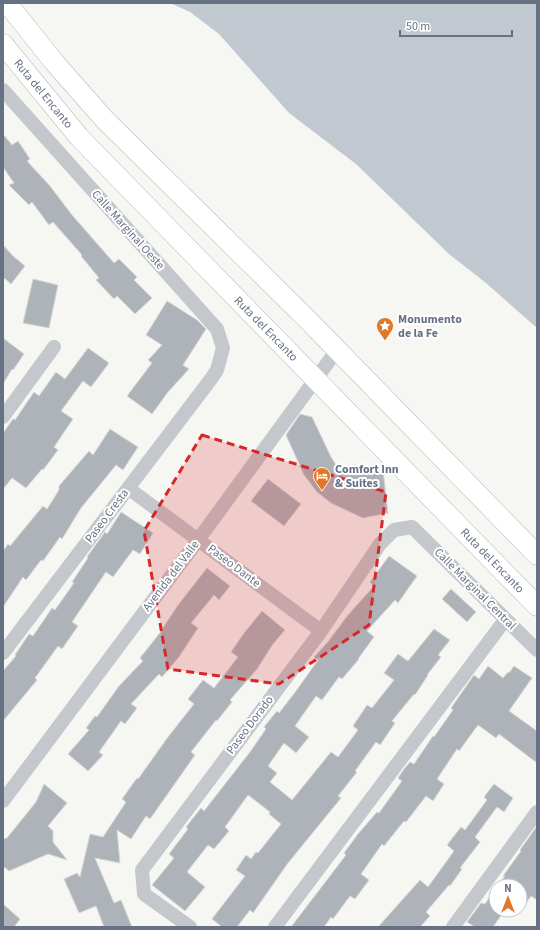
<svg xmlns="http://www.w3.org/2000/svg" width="540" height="930" viewBox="0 0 540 930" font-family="'Source Sans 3',sans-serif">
	<rect width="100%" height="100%" fill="#f6f6f3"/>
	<path fill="#c1c8cf" d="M170,3H537V328L486,283L449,254L356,164L289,113L219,34L190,12Z"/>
	<path fill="#adb3b9" stroke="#d7d8d6" d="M3,134L12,145L18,141L30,159L27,161L50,186L72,215L114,263L119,259L137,277L134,280L152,298L135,314L117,296L114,299L96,280L99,278L81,256L82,255L53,222L49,225L32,202L29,205L9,185L14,183L3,167Z
		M3,245L13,256L25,266L11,284L3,277Z
		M33,279L58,285L49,328L23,323Z
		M167,301L197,320L206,329L183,365L189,369L168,392L152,414L127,396L152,363L148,360L162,345L146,335Z
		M3,338L24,354L13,370L12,369L3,384Z
		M88,348L109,363L91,387L83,381L61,411L73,419L54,447L58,450L43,470L42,469L26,488L12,478L3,489V433L13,419L15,420L34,392L39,396L56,372L65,379Z
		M300,414L312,417L331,457L336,465L383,470L388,513L363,518L331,503L317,492L304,475L286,435Z
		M110,429L138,447L123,470L116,465L81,508L62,539L60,537L43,561L41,560L26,580L23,577L3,607V551L8,544L10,546L43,506L47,509L59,490V486L89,451L93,455Z
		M268,479L301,504L284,526L251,501Z
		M121,512L153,533L140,554L133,550L113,577L106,572L72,622L78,626L62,649L58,646L35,678L37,680L3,721V671L16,656L15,655L29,634L33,636L52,608L55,610L74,583L72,582L88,558L87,557L105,532L107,534Z
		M389,556L417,576L398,603L395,600L367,631L374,637L358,659H359L342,679L339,677L322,700L316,696L295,726L309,737L296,753L284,743L268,766L277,773L270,782L292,800L331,752L338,757L358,730L353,726L367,705L372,708L394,680L384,673L398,654L408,661L434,629L450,640L438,655L441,657L427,675H428L415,695L414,694L392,721L395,723L380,745L376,742L355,771L357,772L338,796L341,798L288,863L253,913L250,910L237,927H222L212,919L245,876L236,870L246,855L251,859L256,852L258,853L281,824L269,814L270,812L248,795L225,827L229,831L214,849L208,845L187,872L205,887L185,911L152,885L174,858L169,854L188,829L186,827L201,808L204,811L250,752L266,729L264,727L277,711L279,713L296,691L318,660L314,657L327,643L348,615L374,586L370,582Z
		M207,568L230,586L219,600L214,595L191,623L198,628L179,657L162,677L159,674L131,704L137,708L125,724L121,721L99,752L103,755L88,771L68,754L89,730L86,728L95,716L97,717L119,686L143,661L140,658L159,634L178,605Z
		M451,589L476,612L467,622L442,599Z
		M262,611L285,630L273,644L257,669L230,700L232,702L217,721L216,720L191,752L195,755L150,819L146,816L131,839L117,830L120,863L95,858L114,903L121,900L132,927H104L96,906L79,913L64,879L77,873L80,877L90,834L103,837L126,802L122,799L137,778L138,779L168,737L194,704L188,699L203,680L214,688L238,657L231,652L244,633Z
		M488,666L503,678L508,672L509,673L514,666L532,678L509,711L537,731V763L499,734L496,738L478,725L459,751L457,749L437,779L444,784L433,801L426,796L406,822L404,821L384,846L382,844L361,874L369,880L355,899L350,896L333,919L331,917L324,927H291L346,855L344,853L358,834L377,812L379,813L402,781L398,778L404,769L410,762L414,764L433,736L434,737L453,710L451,708L474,675L479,679Z
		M44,784L67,803L48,826L53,831V842L67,860L48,854L9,871L3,866V839L7,838L36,802Z
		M494,784L513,798L504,812L497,807L475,837L480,842L460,868L462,869L450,886L449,885L426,912L430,916L420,927H378L420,880L428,887L454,851L447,845L461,827L465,830L487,800L484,797Z
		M537,826V900L531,896L520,912V886H498L505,876H503L521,851L520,850Z
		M496,888V910H505L493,927H475L467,922L481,903L485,904Z
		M3,904L20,919L14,927H3Z"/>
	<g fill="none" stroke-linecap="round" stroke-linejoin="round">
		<defs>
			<g id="secondary">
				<path d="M7,3L54,62L105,120L308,320L537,555"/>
				<path id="s1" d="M3,44L79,137L537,606"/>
			</g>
		</defs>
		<use href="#secondary" stroke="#b6bac0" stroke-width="21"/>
		<path stroke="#c4c7cb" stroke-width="14" d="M3,90L217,329L223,348L217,370L211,379L3,653
			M3,417L54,347
			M128,488L321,631
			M3,801L198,540L337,350
			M190,927L144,894L142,870L321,631L380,544L394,530L412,527L537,650
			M275,927L505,620
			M453,927L537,812"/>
		<use href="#secondary" stroke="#fff" stroke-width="20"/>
	</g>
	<path fill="#d62828" fill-opacity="0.2" stroke="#d62828" stroke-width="3" stroke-dasharray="8 5" stroke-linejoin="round" d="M202,435L386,492L369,625L279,684L168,669L144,531Z"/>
	<defs>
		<symbol id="sight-pin" viewBox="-11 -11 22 30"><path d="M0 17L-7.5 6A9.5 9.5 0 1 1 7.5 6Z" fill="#e17728" stroke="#fff"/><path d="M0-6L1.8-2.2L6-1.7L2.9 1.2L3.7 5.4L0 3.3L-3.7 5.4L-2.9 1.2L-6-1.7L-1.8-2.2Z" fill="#fff"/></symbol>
		<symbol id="hotel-pin" viewBox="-11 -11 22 30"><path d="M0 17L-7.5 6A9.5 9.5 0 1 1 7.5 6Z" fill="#e17728" stroke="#fff"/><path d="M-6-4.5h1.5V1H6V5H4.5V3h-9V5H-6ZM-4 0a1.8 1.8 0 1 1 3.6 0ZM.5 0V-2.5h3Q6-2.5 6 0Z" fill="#fff"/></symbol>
	</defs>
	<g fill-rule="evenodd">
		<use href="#sight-pin" x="375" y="316" width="20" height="27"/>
		<use href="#hotel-pin" x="312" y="466" width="20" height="27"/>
	</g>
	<g text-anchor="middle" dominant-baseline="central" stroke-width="4" stroke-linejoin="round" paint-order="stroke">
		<g font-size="12" fill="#667184" stroke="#fff">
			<text stroke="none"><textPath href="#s1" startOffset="64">Ruta del Encanto</textPath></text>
			<text transform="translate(128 230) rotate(48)">Calle Marginal Oeste</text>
			<text stroke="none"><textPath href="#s1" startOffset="388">Ruta del Encanto</textPath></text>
			<text transform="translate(107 516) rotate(-53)">Paseo Cresta</text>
			<text stroke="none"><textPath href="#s1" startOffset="712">Ruta del Encanto</textPath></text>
			<text transform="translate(234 566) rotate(37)">Paseo Dante</text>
			<text transform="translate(171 576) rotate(-53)">Avenida del Valle</text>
			<text transform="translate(475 589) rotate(45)">Calle Marginal Central</text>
			<text transform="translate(250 725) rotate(-53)">Paseo Dorado</text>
		</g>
		<g font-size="12" font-weight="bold" fill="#667184" stroke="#fff" text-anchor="start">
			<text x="398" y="319">Monumento<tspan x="398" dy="14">de la Fe</tspan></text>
			<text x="335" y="469">Comfort Inn<tspan x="335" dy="14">&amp; Suites</tspan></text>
		</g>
	</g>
	<rect width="540" height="930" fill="none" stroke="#667184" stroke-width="8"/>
	<g transform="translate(508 898)"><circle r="19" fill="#ffffff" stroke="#c2c6ce"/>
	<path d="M0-3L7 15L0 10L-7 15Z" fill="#e17728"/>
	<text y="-6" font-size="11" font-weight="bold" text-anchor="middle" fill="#667184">N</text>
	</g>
	<path d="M400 30v6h112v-6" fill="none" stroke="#667184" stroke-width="2"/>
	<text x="406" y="30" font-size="12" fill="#667184" stroke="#ffffff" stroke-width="3" paint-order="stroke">50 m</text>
</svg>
